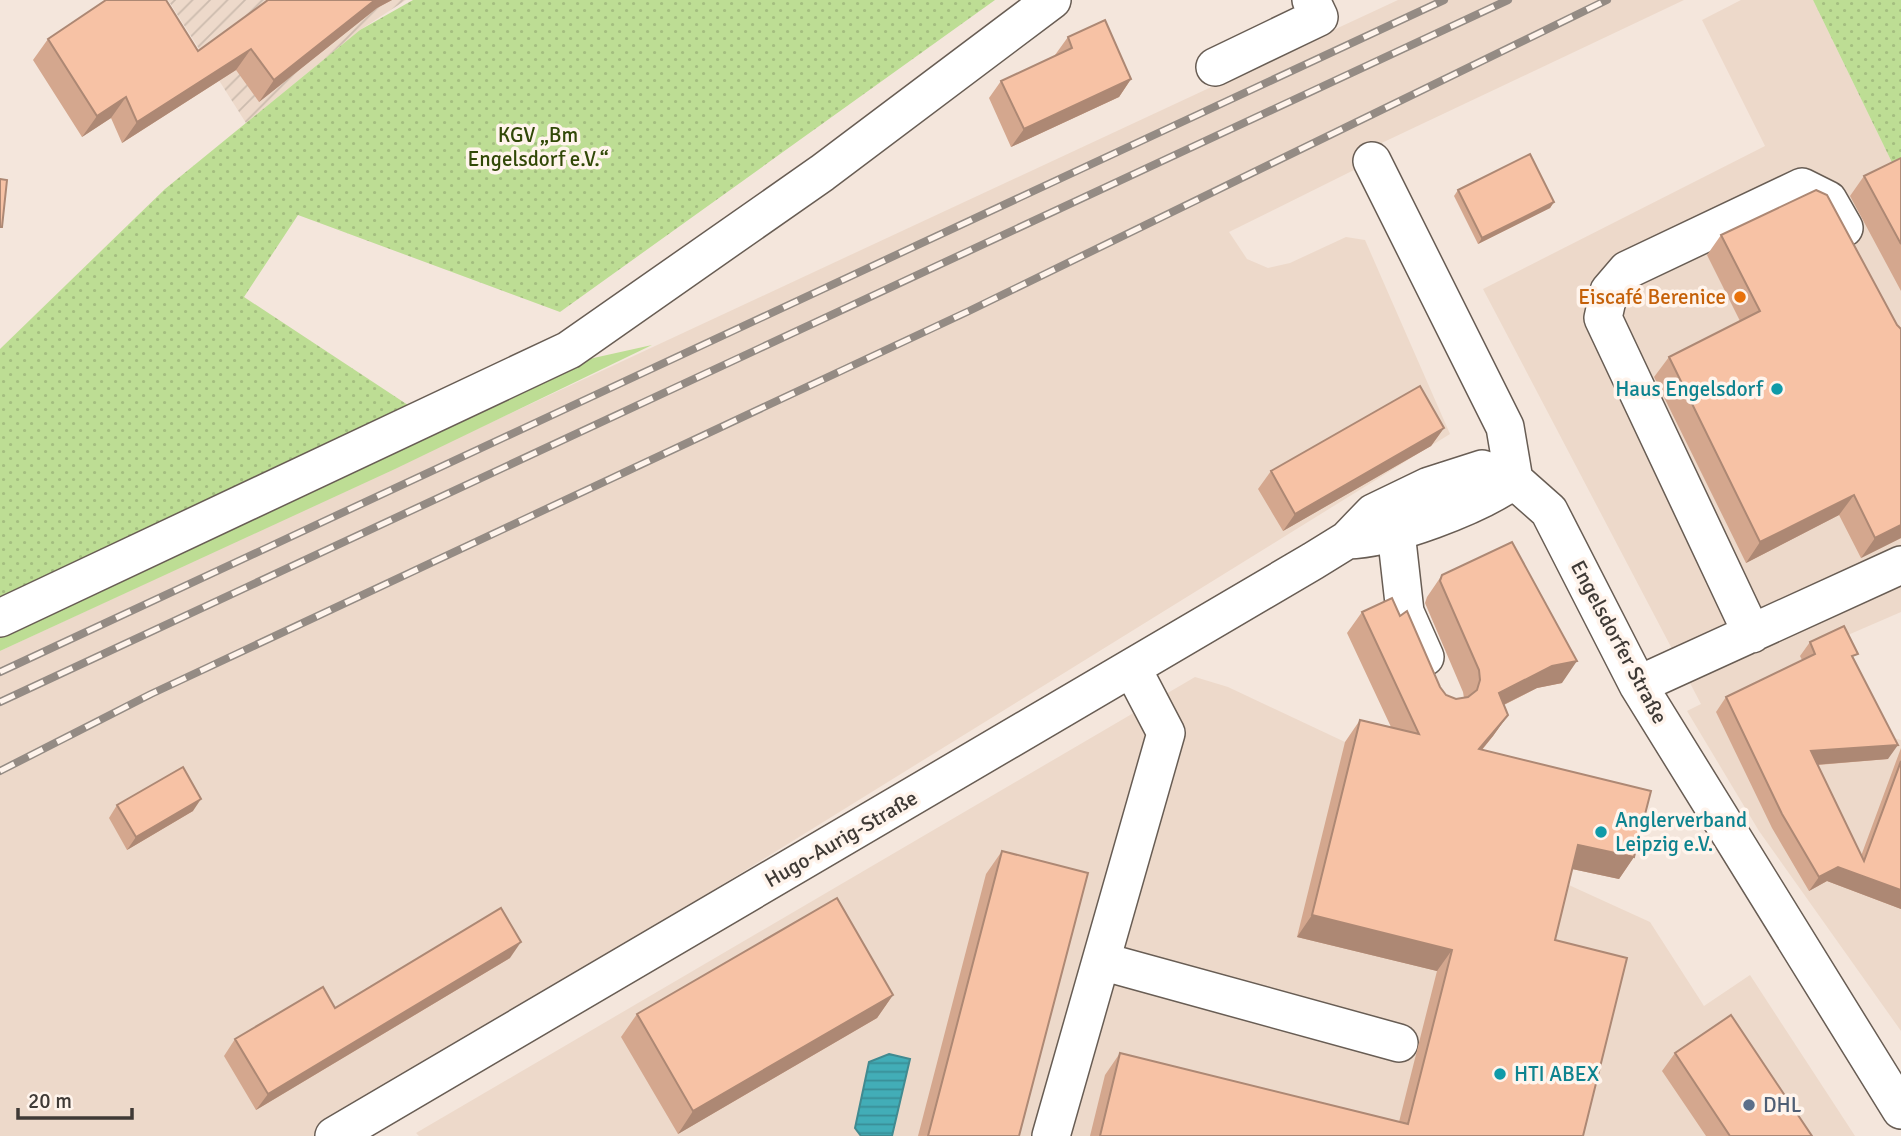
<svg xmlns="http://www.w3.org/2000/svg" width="1901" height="1136" viewBox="0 0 1901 1136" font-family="Signika,sans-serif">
	<defs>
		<pattern id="industrial-furrows" width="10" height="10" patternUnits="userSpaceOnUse" patternTransform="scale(1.75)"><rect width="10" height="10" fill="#edd9ca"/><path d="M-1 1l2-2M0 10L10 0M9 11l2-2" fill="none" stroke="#ccbbae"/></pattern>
		<pattern id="garden-dots" width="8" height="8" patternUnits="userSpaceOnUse" patternTransform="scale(1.75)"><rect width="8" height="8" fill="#bddd94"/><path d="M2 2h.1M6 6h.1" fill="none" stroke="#a4be80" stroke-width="1.8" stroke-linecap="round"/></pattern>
		<pattern id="water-rules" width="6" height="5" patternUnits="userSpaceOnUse" patternTransform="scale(1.75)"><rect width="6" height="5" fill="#42adb7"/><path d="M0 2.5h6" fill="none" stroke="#398e96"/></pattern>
	</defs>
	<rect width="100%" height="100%" fill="#f4e6dc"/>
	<path fill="#edd9ca" d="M1398,0H1684L1352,157L1354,170L1229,232L1247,259L1268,268L1290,263L1346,237L1365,240L1450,434L316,1136H0V651Z
		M1741,0H1813L1901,181V612L1841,638L1882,735L1901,740V1031L1759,831L1687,711L1701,704L1483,289L1765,146L1702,20Z
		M1195,677L1228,687L1345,742L1560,881L1650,922L1704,1006L1750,975L1855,1136H419L416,1133Z"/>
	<path fill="url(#industrial-furrows)" d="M168,0H406L360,30L246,123Z"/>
	<path fill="#bddd94" d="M652,345L395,469L0,651V636L580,361Z"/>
	<path fill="url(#garden-dots)" d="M413,0H995L560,312L298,215L244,297L417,411L0,601V349L165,189L360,30Z
		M1813,0H1901V181Z"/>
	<path fill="url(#water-rules)" stroke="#418a90" stroke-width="2" d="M889,1054L910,1059L892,1136H861L855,1128L869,1062Z"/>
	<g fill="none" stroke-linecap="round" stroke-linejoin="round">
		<defs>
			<path id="minor" d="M1215,67L1319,17L1311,0
				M1372,161L1505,427L1514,480
				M1396,532L1405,612L1425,657
				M1347,540C1391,539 1478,506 1514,480
				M0,618L569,350L822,173L1052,0
				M1752,634L1603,318L1609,291L1627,270L1802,187L1828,200L1844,228
				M1638,685L1901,565
				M1101,961L1399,1043
				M334,1136L1313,561L1347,540L1373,513L1429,486L1482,469L1514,480L1549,511L1638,685L1901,1110
				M1051,1136L1166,733L1132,668"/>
		</defs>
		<use href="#minor" stroke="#685d54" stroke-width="40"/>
		<use href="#minor" stroke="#fff" stroke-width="37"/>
		<defs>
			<path id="rail" d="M0,672L1444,0
				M0,702L1508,0
				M0,771L151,694L969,311L1607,0"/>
		</defs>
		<use href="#rail" stroke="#948b84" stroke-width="8"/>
		<use href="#rail" stroke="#fff4ec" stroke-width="5" stroke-dasharray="16" stroke-linecap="butt"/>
	</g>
	<path fill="#d4a78e" d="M268,0H392L377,8L259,102L236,70L122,143L111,118L82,137L33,60L48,39L198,51Z
		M1068,37L1131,79L1119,97L1011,147L989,98L1001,81L1056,56L1055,55Z
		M1901,159V291L1850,196L1864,176Z
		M1458,190L1554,202L1550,208L1478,244L1454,196Z
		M1721,235L1897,325L1901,329V538L1861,558L1839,515L1746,563L1654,377L1669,357L1740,321L1707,255Z
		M1444,428L1431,446L1283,531L1258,489L1271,471Z
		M1442,575L1562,683L1537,688L1504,705L1508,715L1493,736L1482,750L1634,857L1619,879L1572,869L1555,940L1583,1136H1090L1105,1075L1120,1053L1399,1122L1437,971L1297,937L1345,742L1360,720L1391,727L1347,633L1362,612L1400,616L1440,687L1446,695L1456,699L1464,698L1463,692L1425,603L1427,597Z
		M1810,642L1854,660L1888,759L1818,765L1861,856L1901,748V909L1827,881L1809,891L1772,828L1716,712L1726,697L1802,660L1800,656Z
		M117,805L193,811L127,850L109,818Z
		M1002,851L1019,1136H918L986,874Z
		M510,958L256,1110L224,1056L235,1039L335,1008Z
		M893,995L877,1018L678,1134L621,1037L637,1014Z
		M1675,1053L1812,1136H1706L1662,1071Z"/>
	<path fill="#ad8874" d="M375,0H392L377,8L259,102L274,80Z
		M251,49L236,70L122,143L137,122Z
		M1131,79L1119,97L1011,147L1024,129Z
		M126,97L111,118L82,137L97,116Z
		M1554,202L1550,208L1478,244L1482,238Z
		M1444,428L1431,446L1283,531L1295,514Z
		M1854,495L1839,515L1746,563L1760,542Z
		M1901,525V538L1861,558L1875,538Z
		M1577,661L1562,683L1537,688L1483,715L1499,693L1552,666Z
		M1508,715L1493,736L1464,771L1479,749Z
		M1898,745L1888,759L1801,766L1811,751Z
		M201,799L193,811L127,850L136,837Z
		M1578,845L1634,857L1619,879L1563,867Z
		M1838,867L1901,890V909L1827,881L1809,891L1819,877Z
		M1312,915L1452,950L1437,971L1297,937Z
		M521,942L510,958L256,1110L268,1094Z
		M893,995L877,1018L678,1134L693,1111Z"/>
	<path fill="#f7c2a5" stroke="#ad8874" stroke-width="2" d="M106,0H166L198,51L268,0H375L274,80L251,49L137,122L126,97L97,116L48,39Z
		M1105,20L1131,79L1024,129L1001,81L1072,48L1068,37Z
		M1530,154L1554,202L1482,238L1458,190Z
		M1901,158V244L1864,176Z
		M0,179L7,180L2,227H0Z
		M1816,190L1827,195L1897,325L1901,329V525L1875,538L1854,495L1760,542L1669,357L1760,311L1721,235Z
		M1420,386L1444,428L1295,514L1271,471Z
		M1512,542L1577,661L1552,666L1499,693L1508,715L1479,749L1651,791L1634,857L1578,845L1555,940L1627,958L1583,1136H1100L1120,1053L1408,1124L1452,950L1312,915L1360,720L1419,734L1362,612L1392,598L1400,616L1407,611L1440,687L1446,695L1456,699L1468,697L1477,690L1480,680L1479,670L1440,581L1442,575Z
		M1844,626L1858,654L1852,656L1898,745L1811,751L1864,861L1901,761V890L1838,867L1819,877L1782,814L1726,697L1815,654L1810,642Z
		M183,767L201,799L136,837L117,805Z
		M1002,851L1088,873L1019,1136H928Z
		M837,898L893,995L693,1111L637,1014Z
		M501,908L521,942L268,1094L235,1039L323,987L335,1008Z
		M1731,1015L1812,1136H1730L1675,1053Z"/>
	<circle fill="#e8710a" stroke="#fff4ec" stroke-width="2.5" cx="1740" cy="297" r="7"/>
	<g fill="#0f9aa8" stroke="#fff4ec" stroke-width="2.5">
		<circle cx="1777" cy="389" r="7"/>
		<circle cx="1601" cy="832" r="7"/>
		<circle cx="1500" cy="1074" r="7"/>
	</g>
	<circle fill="#5c6f8a" stroke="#fff4ec" stroke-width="2.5" cx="1749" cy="1105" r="7"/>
	<g text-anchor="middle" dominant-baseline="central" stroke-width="7" stroke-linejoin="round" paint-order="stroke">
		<g font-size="21" fill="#314807" stroke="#fff4ec">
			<text x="538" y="135">KGV „Bm<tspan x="538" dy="24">Engelsdorf e.V.“</tspan></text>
		</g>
		<g font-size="21" fill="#c56008" stroke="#fff4ec" text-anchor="end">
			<text x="1726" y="297">Eiscafé Berenice</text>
		</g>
		<g font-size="21" fill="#0d838f" stroke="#fff4ec" text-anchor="start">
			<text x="1763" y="389" text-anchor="end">Haus Engelsdorf</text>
			<text x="1615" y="820">Anglerverband<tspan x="1615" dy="24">Leipzig e.V.</tspan></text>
			<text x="1514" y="1074">HTI ABEX</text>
		</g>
		<g font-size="21" fill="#3f3a36" stroke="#fff4ec">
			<text transform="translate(1619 642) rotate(62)">Engelsdorfer Straße</text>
			<text transform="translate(841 839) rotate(-30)">Hugo-Aurig-Straße</text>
		</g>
		<g font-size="21" fill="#4e5e75" stroke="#fff4ec" text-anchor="start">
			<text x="1763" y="1105">DHL</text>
		</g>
	</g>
	<path d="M18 1108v10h114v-10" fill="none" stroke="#3f3a36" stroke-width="3.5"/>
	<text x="28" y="1108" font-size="21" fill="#3f3a36" stroke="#fff4ec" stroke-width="5" paint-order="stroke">20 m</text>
</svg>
